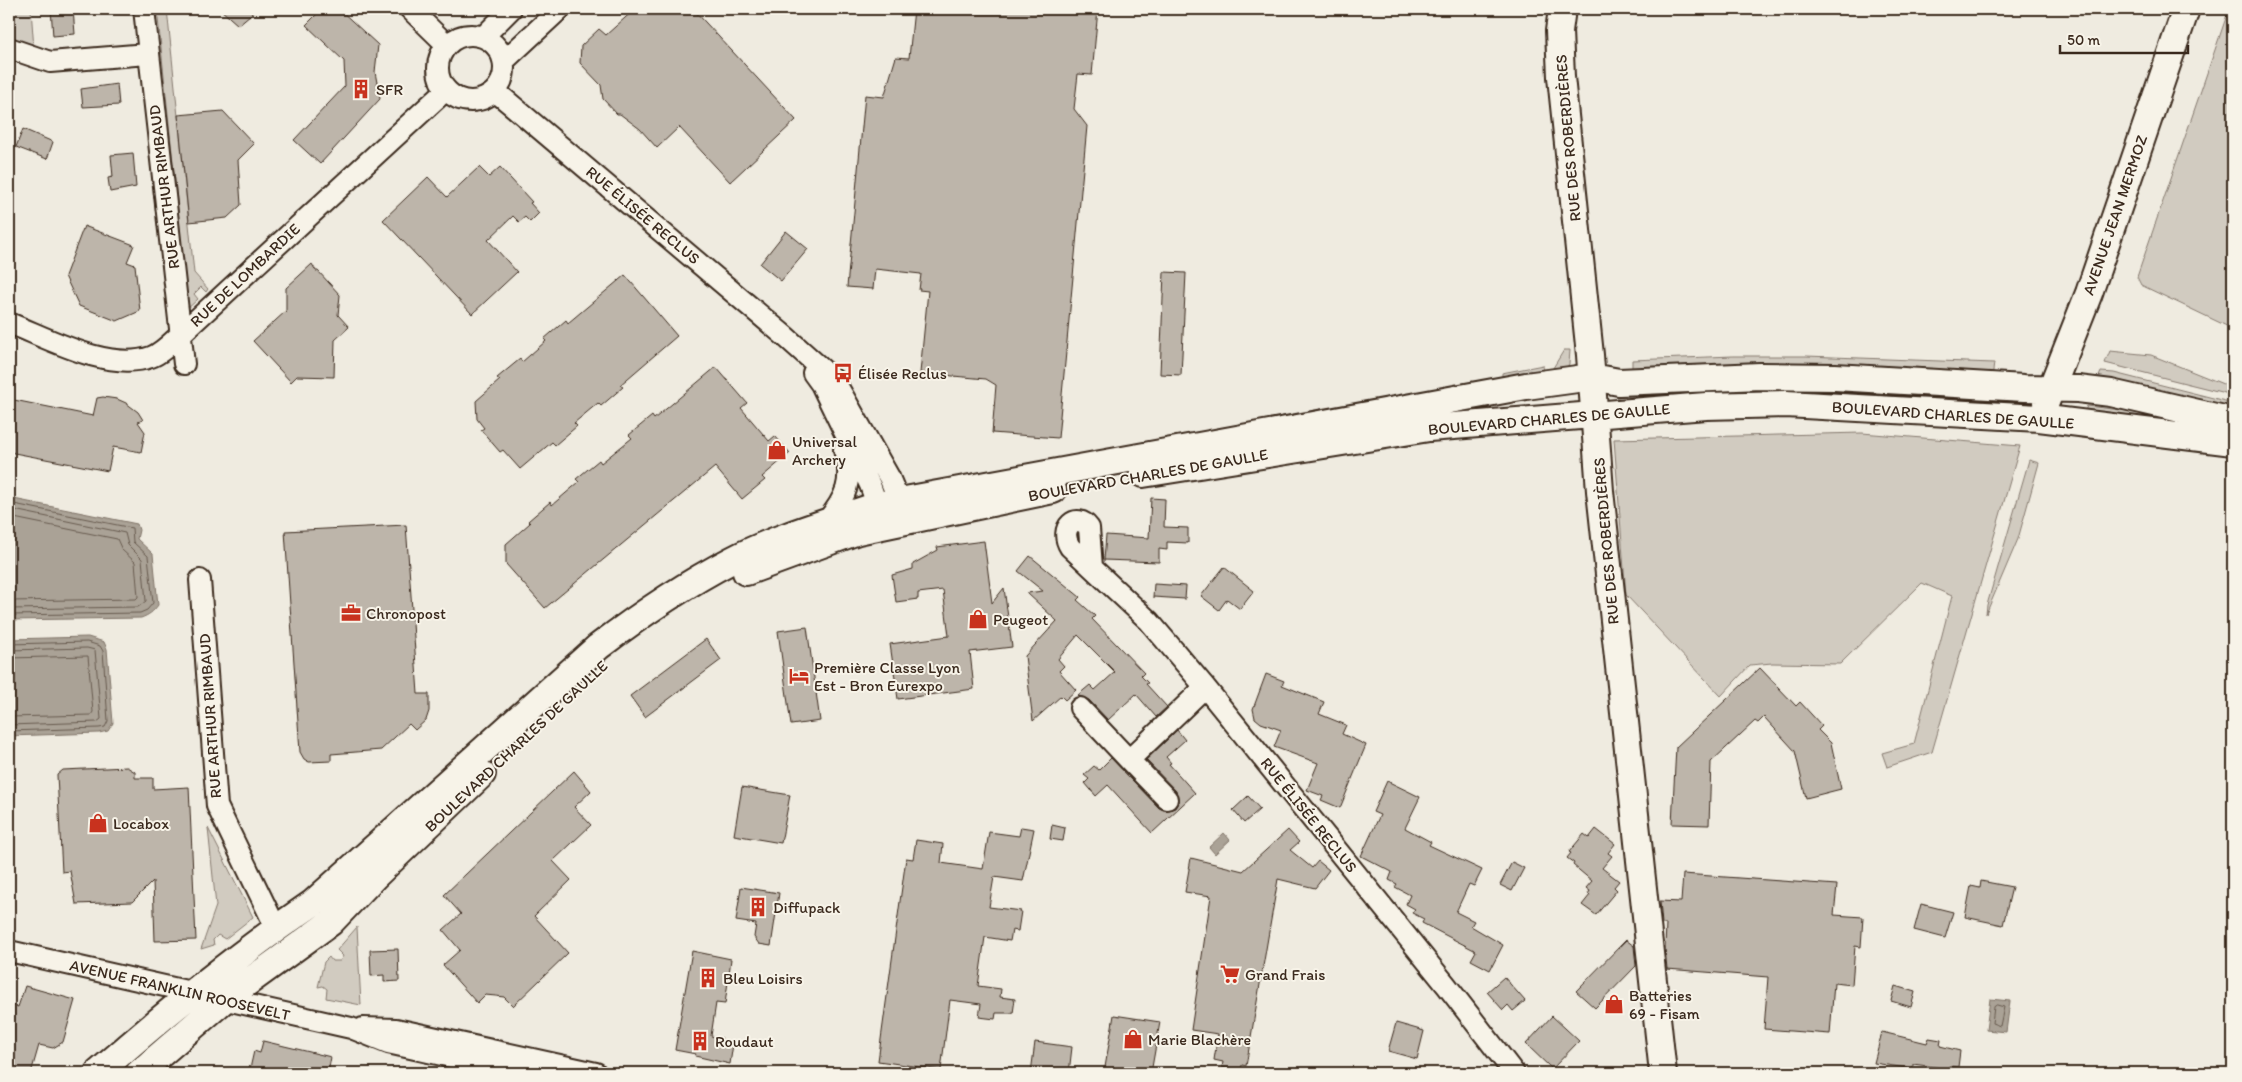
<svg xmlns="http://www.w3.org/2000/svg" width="2242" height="1082" viewBox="0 0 2242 1082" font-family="Itim,sans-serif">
	<rect width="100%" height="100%" fill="#efebe0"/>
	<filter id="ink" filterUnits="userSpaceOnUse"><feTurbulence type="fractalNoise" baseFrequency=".02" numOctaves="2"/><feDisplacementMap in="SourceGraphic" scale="10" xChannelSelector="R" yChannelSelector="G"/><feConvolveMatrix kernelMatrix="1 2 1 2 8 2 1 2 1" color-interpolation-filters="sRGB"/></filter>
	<g filter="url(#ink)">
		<path fill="#d1cbc0" stroke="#867a6f" d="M9,9H31L34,49L9,39Z
			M157,9H167L194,273L208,289L206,292L201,287L194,294L198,299L185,311L174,230L180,229Z
			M2229,9H2233V329L2141,285L2137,277Z
			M1564,350H1570L1569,364L1566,370L1553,375V368Z
			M2110,351L2151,355L2233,388V395L2105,363Z
			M1733,356H1806L1994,363L1992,378L1632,372V360Z
			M1543,365L1544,379H1502V373Z
			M2101,372L2114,373L2233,403V412L2188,402L2163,391L2097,381Z
			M1753,384L1873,391L1860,397L1618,402L1616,400L1618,397L1624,396L1735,393Z
			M2087,406L2172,416L2171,421L2189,424L2191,419L2225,426L2227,430L2225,432L2083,415Z
			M1862,433L2020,446L1932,752L1887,767L1882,753L1914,744L1952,596L1922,583L1840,664L1772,663L1750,665L1721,696L1626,595L1614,439Z
			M2029,460L2039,463L2018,539L1986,614L1987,605Z
			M208,828L253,917L225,939L218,935L213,940L214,945L201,949L216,906Z
			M357,927L361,1005L326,998L327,989L323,986L318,987L324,962L329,957L332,961H340L343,956L337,950Z"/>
		<path fill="#aaa296" stroke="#7e7266" d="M9,498L137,524L139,530L137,539L153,554L158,605C153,612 149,615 141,618L9,620Z
			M88,637L104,642L107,649L113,723L108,731L99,733L9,736V639Z
			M1224,833L1230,840L1215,854L1209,847Z
			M1990,999L2010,1001L2006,1032L1986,1030Z"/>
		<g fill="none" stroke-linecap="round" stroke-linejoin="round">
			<path stroke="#675a4e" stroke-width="1" d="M9,503L132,528L133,542L148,556L153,603L147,610L140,613L9,615
				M9,509L125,533L128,545L142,559L146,601L138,607L9,609
				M9,517L117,539L122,550L135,562L138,597L136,599L9,601
				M9,644L87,642L100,646L103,651L108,721L105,727L99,728L9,731
				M9,650L87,648L95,650L101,719L97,722L9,725
				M9,658L88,656L93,712L91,715L9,717
				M1997,1005L2004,1007L2000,1026L1992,1023L1994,1007Z"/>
		</g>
		<path fill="#bdb5aa" stroke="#3b2a1e" d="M51,9H73L75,34L53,36Z
			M220,9H257L238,25Z
			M322,9H339L378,45L375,72L380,99L320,164L294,140L345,86L344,61L306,25Z
			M635,9H693L796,120L730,182L679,127L657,148L640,129L620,114H617L603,99L601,85L580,63L581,46L599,29L606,35Z
			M914,9H1098L1092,75L1078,74L1074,109L1087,126L1058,438L992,433L996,385L986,379L920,373L928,291L919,290L921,274L875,269L873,289L847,287L865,95L884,97L896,57L909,58Z
			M117,84L119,105L83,107L81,89Z
			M223,111L254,144L238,160L241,205L227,218L189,222L178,115Z
			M23,129L53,142L47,159L16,147Z
			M133,153L136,187L110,192L108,178L113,177L111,155Z
			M479,167L489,177L500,167L532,202L530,203L539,213L530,222L525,217L519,222L513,216L488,240L517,272L472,314L383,220L428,177L447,197Z
			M84,226L134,245L127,262L135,265L140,311L117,321L79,306L65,276Z
			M786,231L808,249L781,281L760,264Z
			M312,264L316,271H318L340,295L338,315L349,327L335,340L334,377L297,376L291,382L253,341L286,311V288Z
			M1164,272L1186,273L1181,375L1160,374Z
			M625,275L677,336L620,385L623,387L601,406L598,403L574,423L577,426L555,445L552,442L520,469L503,450L500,452L481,430L484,428L477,419L476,401L500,380L497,378L520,359L522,362L546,341L544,339L566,320L568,323Z
			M716,367L747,403L741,408L769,441L775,436L790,453L762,477L765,480L742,499L715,467L545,608L506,564V544L530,523L528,521L550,502L552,505L579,482L576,479L599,460L601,463L632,438L629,435L652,416L654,419Z
			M103,397L117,399L126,403L138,412L143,420L138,422L145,432L141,452L113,447L108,471L9,452V399L93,416L97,398Z
			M1151,498L1165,499L1164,527L1188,528V543L1167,542V550L1159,549V562L1104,560L1106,535L1149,538Z
			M406,525L418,694H429V711L426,720L415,730L409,724L381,750L331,754V761L309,762L304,759L300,752L285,531Z
			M984,541L992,603L1004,588L1012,647L970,652L974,689L898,699L890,644L949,636L943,590L918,593V599L896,602L892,575L913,569V564L938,550L937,547Z
			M1030,556L1080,597L1077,600L1095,616L1092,619L1144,673L1141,676L1148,683L1146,684L1167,707L1156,717L1136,694L1108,720L1089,700L1079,696L1078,695L1090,685L1095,690L1115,672L1078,635L1058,659L1064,666L1059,671L1076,690L1065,700L1061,696L1033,721L1025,656L1057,621L1027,593L1043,591L1018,571Z
			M1224,567L1254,591L1240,609L1227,599L1219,610L1201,596Z
			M1154,584L1186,586L1185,599L1153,597Z
			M807,627L820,721L791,725L778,631Z
			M706,639L721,660L645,717L630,696Z
			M1760,668L1796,706L1800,702L1822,726L1818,730L1831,743L1841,789L1806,798L1795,751L1764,717L1758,723L1755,721L1711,762L1709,825L1672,824L1676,747Z
			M1266,674L1284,681L1282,685L1324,702L1319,714L1346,725L1342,734L1366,745L1340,808L1321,800L1323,796L1307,790L1318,763L1274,747L1281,730L1261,723L1255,718L1253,709Z
			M1177,730L1185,740L1166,757L1171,763L1169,764L1195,793L1152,833L1108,785L1096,796L1085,783L1089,779L1084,775L1094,766L1099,770L1111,758L1159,808L1164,810L1175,808L1178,802L1176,791L1146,760Z
			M127,767L135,772V778H153V789L189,787L196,940L155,941L153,881L132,902L76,904L70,871L62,872L57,775L63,770Z
			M574,771L591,791L574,807L591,825L553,861L571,880L534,916L568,953L513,1006L504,997L496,996L485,995L477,1003L443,965L460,950L443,930L461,914L444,895Z
			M1387,781L1420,797L1405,828L1431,842L1429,845L1482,870L1474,886L1469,884L1456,912L1474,921L1471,926L1503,945L1490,970L1471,960L1476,951L1422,923L1424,919L1412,913L1415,909L1406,904L1410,895L1395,887L1397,884L1389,880L1392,872L1361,856L1380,815L1373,812Z
			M742,787L790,795L781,843L734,835Z
			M1248,796L1260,809L1244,823L1233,810Z
			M1052,825L1065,828L1063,841L1050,839Z
			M1021,827L1034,829L1023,881L994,877L989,907L1021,911L1018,931L1012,930L1010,941L985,937L978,986L1001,989L1000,997L1015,999L1013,1013H996L995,1019L979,1017L981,1004L950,1000L941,1070L878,1061L906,858L913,859L916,840L943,844L941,863L983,869L989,832L1019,836Z
			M1596,829L1615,844L1608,853L1612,856L1602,868L1619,881L1614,887L1617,890L1596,915L1582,905L1590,895L1588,894L1590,891L1586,888L1592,881L1573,865L1574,863L1567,858L1571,853L1569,852L1584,834L1589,838Z
			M1288,830L1299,842L1290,850L1312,868L1318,861L1329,870L1315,888L1278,879L1246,1066L1242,1065L1241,1071L1222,1067L1223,1062L1214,1060L1218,1034L1191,1030L1211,896L1185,892L1191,858L1243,871Z
			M1512,862L1524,868L1512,891L1500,885Z
			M1683,874L1837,885L1834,915L1863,917L1861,947L1855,946L1852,985L1834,983L1830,1034L1764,1029L1768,977L1667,969L1665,948L1666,924H1662L1660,901L1681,902Z
			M1981,881L2012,887L2003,925L1965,917L1971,886L1980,888Z
			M741,887L779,893L771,946L759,944L754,937L756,924L736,921Z
			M1921,904L1953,912L1945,938L1914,930Z
			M1626,940L1634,946L1636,966L1595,1008L1576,991Z
			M398,949L399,981L384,982V975L371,976L370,950Z
			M692,951L731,959L725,1004L716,1003L711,1036L722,1038L721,1042L733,1044L730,1064L695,1056L696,1054L675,1050Z
			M1504,977L1525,1001L1513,1011L1508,1005L1503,1010L1487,992Z
			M25,986L75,1000L63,1042L53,1048L39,1045L31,1073H9V1004L18,1007Z
			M1895,986L1915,992L1911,1007L1891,1001Z
			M1114,1015L1160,1022L1151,1073H1104Z
			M1552,1016L1579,1041L1552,1069L1526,1044Z
			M1396,1023L1424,1031L1417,1059L1388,1051Z
			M1882,1032L1927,1043L1929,1038L1941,1040L1940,1046L1960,1051L1958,1067L1949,1066V1069L1913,1064V1069L1874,1063Z
			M263,1041L331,1057L328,1073H249L254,1051L260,1053Z
			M1035,1042L1072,1047L1069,1073H1031Z"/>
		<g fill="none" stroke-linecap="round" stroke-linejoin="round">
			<defs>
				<path id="minor" d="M144,9L184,364
					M410,9L447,45
					M438 68a33 33 0 1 1 66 0a33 33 0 1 1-66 0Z
					M484,36L511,9
					M9,48L50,62L147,54
					M504,61L560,9
					M495,91L786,337L834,380L889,477L904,513
					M9,323C48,338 108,372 151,357C162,353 172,342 181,334L446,90
					M813,373L821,384L870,485L882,518
					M826,522C846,498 854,481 844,450
					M1092,567L1089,528C1077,511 1058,528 1070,547L1149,621L1205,687L1447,986L1514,1073
					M200,580L217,806L276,928
					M1080,708L1129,760L1205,687
					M1129,760L1167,799
					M9,951L351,1028L388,1043L523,1073
					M363,1028L396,1029L596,1073"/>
				<path id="major" d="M1562,9L1559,31L1561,77L1590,355L1600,491L1663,1073
					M2046,402L2089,293L2186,9
					M1143,474L1429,428L1706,406L1786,404L2039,418L2233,442
					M746,572L858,531L1053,490
					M98,1073C166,1013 238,954 313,903L598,647C640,615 684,585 732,560C778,536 829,522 878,505L1526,386L1592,377L1619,382L1760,376L1835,377L2024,388L2078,389L2111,393L2233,421
					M139,1073L225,999L331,922L375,876L482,774"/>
			</defs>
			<use href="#minor" stroke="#3b2a1e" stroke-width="24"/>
			<use href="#major" stroke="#3b2a1e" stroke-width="30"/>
			<use href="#minor" stroke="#f7f3e8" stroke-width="20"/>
			<use href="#major" stroke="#f7f3e8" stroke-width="26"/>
		</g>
	</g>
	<defs>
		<symbol id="building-bare" viewBox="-9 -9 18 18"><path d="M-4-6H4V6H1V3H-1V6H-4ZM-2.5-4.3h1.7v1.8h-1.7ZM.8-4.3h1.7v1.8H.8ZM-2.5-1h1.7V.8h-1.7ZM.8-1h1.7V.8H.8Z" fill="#c8321e" stroke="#f7f3e8" stroke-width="2.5" paint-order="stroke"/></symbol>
		<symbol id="bus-bare" viewBox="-9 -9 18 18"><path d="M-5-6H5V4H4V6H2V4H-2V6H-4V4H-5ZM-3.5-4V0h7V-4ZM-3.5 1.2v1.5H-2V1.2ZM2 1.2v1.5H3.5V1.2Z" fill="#c8321e" stroke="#f7f3e8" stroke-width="2.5" paint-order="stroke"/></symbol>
		<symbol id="shop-bare" viewBox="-9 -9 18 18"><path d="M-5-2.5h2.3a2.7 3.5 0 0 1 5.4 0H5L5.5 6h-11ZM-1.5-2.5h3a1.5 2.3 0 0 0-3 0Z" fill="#c8321e" stroke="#f7f3e8" stroke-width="2.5" paint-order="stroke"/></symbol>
		<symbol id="office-bare" viewBox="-9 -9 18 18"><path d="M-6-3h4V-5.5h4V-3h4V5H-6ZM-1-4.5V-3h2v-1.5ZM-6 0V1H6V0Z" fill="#c8321e" stroke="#f7f3e8" stroke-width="2.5" paint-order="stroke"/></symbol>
		<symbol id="hotel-bare" viewBox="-9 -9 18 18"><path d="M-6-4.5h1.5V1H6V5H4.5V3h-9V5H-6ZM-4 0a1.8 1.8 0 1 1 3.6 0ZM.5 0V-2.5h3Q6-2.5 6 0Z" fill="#c8321e" stroke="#f7f3e8" stroke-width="2.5" paint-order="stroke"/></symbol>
		<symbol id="supermarket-bare" viewBox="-9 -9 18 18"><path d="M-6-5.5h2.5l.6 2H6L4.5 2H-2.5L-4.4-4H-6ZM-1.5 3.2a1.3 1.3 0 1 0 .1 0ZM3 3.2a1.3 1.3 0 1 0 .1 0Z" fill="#c8321e" stroke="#f7f3e8" stroke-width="2.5" paint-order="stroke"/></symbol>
	</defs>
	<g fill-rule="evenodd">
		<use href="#building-bare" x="347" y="75" width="28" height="28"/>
		<use href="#bus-bare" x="829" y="359" width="28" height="28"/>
		<use href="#shop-bare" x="763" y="436" width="28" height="28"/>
		<use href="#office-bare" x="337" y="599" width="28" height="28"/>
		<use href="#shop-bare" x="964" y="605" width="28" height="28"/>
		<use href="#hotel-bare" x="785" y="662" width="28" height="28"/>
		<use href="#shop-bare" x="84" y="809" width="28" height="28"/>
		<use href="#building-bare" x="744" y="893" width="28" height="28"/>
		<use href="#supermarket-bare" x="1216" y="960" width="28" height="28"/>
		<use href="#building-bare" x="694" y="964" width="28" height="28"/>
		<use href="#shop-bare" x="1600" y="990" width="28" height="28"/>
		<use href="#shop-bare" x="1119" y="1025" width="28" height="28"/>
		<use href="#building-bare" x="686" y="1027" width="28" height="28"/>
	</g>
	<g text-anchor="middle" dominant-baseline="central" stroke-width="4" stroke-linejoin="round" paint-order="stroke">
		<g font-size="16" fill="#3b2a1e" stroke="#f7f3e8" text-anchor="start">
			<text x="376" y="89">SFR</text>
			<text x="858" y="373">Élisée Reclus</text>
			<text x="792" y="441">Universal<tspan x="792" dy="18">Archery</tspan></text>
			<text x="366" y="613">Chronopost</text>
			<text x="993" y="619">Peugeot</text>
			<text x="814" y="667">Première Classe Lyon<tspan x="814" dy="18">Est - Bron Eurexpo</tspan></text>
			<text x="113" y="823">Locabox</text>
			<text x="773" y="907">Diffupack</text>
			<text x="1245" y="974">Grand Frais</text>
			<text x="723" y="978">Bleu Loisirs</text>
			<text x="1629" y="995">Batteries<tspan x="1629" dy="18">69 - Fisam</tspan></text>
			<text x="1148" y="1039">Marie Blachère</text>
			<text x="715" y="1041">Roudaut</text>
		</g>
		<g font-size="16" fill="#3b2a1e" stroke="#f7f3e8">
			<text transform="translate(1568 138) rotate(-95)">RUE DES ROBERDIÈRES</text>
			<text transform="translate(164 187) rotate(-97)">RUE ARTHUR RIMBAUD</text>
			<text transform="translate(643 215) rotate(40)">RUE ÉLISÉE RECLUS</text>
			<text transform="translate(2115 215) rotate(-71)">AVENUE JEAN MERMOZ</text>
			<text transform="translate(245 275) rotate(-43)">RUE DE LOMBARDIE</text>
			<text transform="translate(1953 415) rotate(4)">BOULEVARD CHARLES DE GAULLE</text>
			<text transform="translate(1549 419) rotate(-5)">BOULEVARD CHARLES DE GAULLE</text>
			<text transform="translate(1148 475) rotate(-10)">BOULEVARD CHARLES DE GAULLE</text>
			<text transform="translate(1606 541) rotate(-95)">RUE DES ROBERDIÈRES</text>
			<text transform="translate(210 716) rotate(-94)">RUE ARTHUR RIMBAUD</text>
			<text transform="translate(516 746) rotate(-43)">BOULEVARD CHARLES DE GAULLE</text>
			<text transform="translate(1309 815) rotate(51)">RUE ÉLISÉE RECLUS</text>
			<text transform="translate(180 990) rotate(13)">AVENUE FRANKLIN ROOSEVELT</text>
		</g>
	</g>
	<rect width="2242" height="1082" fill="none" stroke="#f7f3e8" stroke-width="30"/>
	<rect x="15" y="15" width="2212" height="1052" fill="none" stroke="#3b2a1e" stroke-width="2" filter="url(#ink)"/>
	<path d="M2060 45v8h128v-8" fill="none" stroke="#3b2a1e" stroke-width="2.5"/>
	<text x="2067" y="45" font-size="15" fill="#3b2a1e" stroke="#f7f3e8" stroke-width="4" paint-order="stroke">50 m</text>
</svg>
